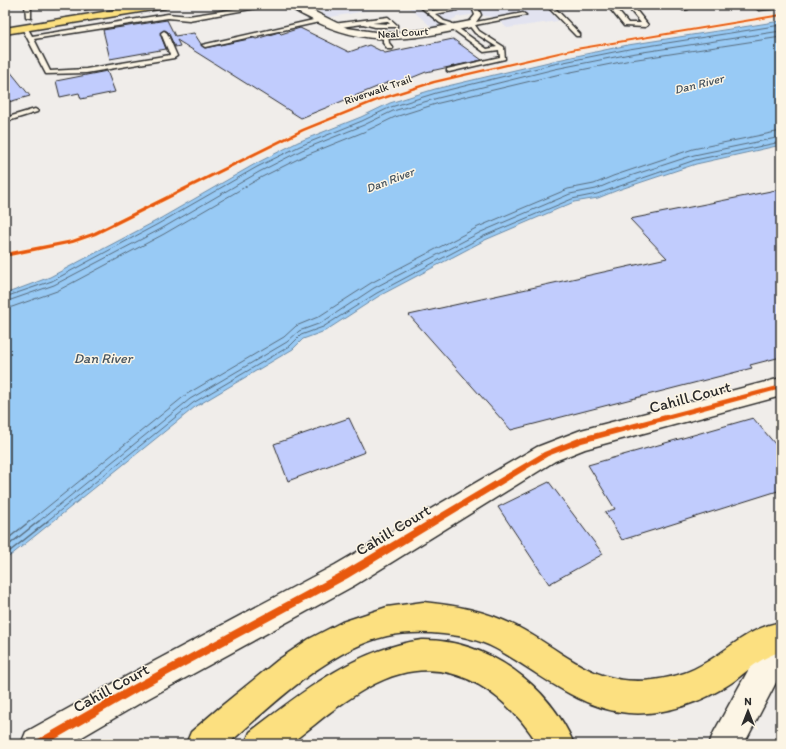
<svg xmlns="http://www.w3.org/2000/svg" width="786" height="749" viewBox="0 0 786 749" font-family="Itim,sans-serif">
	<rect width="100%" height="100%" fill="#f0edea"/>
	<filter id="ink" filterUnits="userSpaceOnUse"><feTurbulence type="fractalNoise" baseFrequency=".025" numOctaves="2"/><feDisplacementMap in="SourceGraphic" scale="8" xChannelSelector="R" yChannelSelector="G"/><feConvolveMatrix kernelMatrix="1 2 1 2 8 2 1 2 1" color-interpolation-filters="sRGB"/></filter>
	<g filter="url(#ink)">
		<path fill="#e2e3f0" d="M314,5H398L326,18Z
			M406,5H544L558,21L507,28L496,18L477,14L457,17L445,24L433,28Z"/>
		<path fill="#98caf5" stroke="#6c8aa4" d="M781,21V145L696,164L618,190L598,198L574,202L485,240L379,296L325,331L303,339L293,349L195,407L5,560V294L50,277L156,221L255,164L298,142L361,117L390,103L435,89L553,61L628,45Z"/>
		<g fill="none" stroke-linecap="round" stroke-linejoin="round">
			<path stroke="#576b7c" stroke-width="1" d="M5,297L52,281L158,224L257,167L300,146L362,121L391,107L436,93L554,64L629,49L781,25
				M5,302L54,285L161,229L259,172L302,150L364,125L393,111L438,98L555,69L630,54L781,31
				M5,308L12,307L57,291L164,234L262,177L304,156L366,131L395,117L439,103L556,75L631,60L781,37
				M29,522L187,394L284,337L296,326L318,317L371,283L478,227L568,189L594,184L613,176L693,149L781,131
				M38,522L190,399L287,342L299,331L321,323L374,288L481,232L570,194L596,189L615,181L694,155L781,137
				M46,522L193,403L290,346L301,335L323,327L377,293L484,236L572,199L597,194L695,160L781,142"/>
			<path stroke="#576b7c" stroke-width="1.5" d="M5,541L30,521
				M5,548L39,521
				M5,555L48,521"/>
		</g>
		<path fill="#c1ccfd" stroke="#2b2b2b" d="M167,20L175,36L194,33L201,44V45L205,48L254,38L256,39L279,32L281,34L300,28L349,52L369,45L385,53L453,39L482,60L426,72L394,85L389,82L301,118L177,40L180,46L175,47L168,32L165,30L160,34L166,49L110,59L103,30Z
			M5,65L30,96L5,103Z
			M107,71L115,92L81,99L79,93L60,97L56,81Z
			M781,189V357L750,365L752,368L511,430L409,315L667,258L630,219Z
			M349,418L365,452L288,481L274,444Z
			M753,418L781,451V490L622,540L605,512L615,509L588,465Z
			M549,482L603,554L549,584L498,507Z"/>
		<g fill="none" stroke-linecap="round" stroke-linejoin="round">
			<defs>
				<path id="service" d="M25,5H31V18L26,17Z
					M83,5H89L90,8L85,9Z
					M260,5H273L189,20L168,18L34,39L50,71L86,69L170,55L161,33L164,31L167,33L177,56L174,58L86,73L46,74L22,28L27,27L32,36L168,14L189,16Z
					M418,5H424L432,11L457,8V10L435,14L444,21L451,23L487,49L497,47L475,33L468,24L475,15L471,5H477L481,15L476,22L523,13L526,15L475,25L479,31L504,47L505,59L449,72L447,71V69L500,57L499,50L484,52L447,25L440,23Z
					M546,5H552L580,34V36H576Z
					M607,5H613L628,23H641L626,5H632L648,25L645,27L624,26Z
					M678,5H684L688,9L683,10Z
					M753,5L760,6L781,5V8L759,10Z
					M388,17L397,25V27H375L363,24L333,28L330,26L333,24ZM387,21L390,24L372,23Z
					M322,18L324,19V21L205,47L202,45Z
					M383,35L388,36L389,43L393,48L392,49H388L383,43Z
					M35,109L38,111L37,112L5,122V118Z"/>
				<path id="minor" d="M288,5H301L347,28L375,32L391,33L423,30L471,21L477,24L471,27C414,40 365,48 311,19C304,15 293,11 288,5Z
					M781,378V396L585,449L555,461L355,585L147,699L70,744H21L26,732L125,677L335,565L537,447L581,430Z"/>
				<path id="secondary" d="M781,627V673L744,744H709L714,732L770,631Z"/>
				<path id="primary" d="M146,5H170L165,8L5,34V28Z
					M423,602C459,606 483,610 516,626C565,651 592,687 653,680C667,678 682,675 694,669C726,654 744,629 781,622V652C762,656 749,670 734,681C704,702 664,716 628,713C580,709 542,675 502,652C484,641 464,636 443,634C424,632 406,632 387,636C329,649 272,705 228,744H186L191,732L219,708L278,660L309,639L342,622L387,607Z
					M422,640C487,639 549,685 574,744H538C508,697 459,658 400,674C377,680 356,694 336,708C328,713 293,743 288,744C278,746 256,744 245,744L250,732C302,692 355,649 422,640Z"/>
			</defs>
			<use href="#service" stroke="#2b2b2b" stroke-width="3"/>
			<use href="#minor" stroke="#2b2b2b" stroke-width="3"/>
			<use href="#secondary" stroke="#2b2b2b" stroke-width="3"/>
			<use href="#primary" stroke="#2b2b2b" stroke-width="3"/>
			<use href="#service" fill="#fcf5e5" fill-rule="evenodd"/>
			<use href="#minor" fill="#fcf5e5" fill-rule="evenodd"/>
			<use href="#secondary" fill="#fcf5e5" fill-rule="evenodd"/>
			<use href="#primary" fill="#fce080" fill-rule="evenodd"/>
			<defs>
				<path id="cycleway" d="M781,14V16L576,50L435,83L378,101L304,131L96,235L73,243L5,257V253L72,240L92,233L302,129L376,99L433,81L576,48Z
					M781,385V389L582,443L548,456L348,578L139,691L47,744H33L35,741L133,685L342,572L544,452L581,437Z"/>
			</defs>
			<use href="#cycleway" stroke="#fcf5e5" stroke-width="2"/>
			<use href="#cycleway" fill="#e8590c" fill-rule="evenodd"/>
		</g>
	</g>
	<g text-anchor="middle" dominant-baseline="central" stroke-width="3" stroke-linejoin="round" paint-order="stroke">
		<g font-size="11" fill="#2b2b2b" stroke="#fcf5e5">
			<text transform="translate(403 33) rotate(-4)">Neal Court</text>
			<text transform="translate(378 90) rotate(-19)">Riverwalk Trail</text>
		</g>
		<g font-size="12" font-style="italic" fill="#46535e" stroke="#fcf5e5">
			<text transform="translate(699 84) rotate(-14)">Dan River</text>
			<text transform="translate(390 180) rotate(-21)">Dan River</text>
		</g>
		<g font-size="14" font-style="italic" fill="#46535e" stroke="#fcf5e5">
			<text x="103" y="358">Dan River</text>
		</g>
		<g font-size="16" fill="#2b2b2b" stroke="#fcf5e5">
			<text transform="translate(690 397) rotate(-15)">Cahill Court</text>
			<text transform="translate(393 530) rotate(-31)">Cahill Court</text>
			<text transform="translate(111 688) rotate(-29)">Cahill Court</text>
		</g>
	</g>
	<rect width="786" height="749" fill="none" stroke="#fcf5e5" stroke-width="20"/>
	<rect x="10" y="10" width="766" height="729" fill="none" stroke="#2b2b2b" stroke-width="1.5" filter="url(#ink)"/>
	<g transform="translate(748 711)" stroke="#fcf5e5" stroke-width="3" paint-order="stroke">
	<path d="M0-3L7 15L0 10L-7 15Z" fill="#2b2b2b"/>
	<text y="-6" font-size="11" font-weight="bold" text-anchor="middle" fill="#2b2b2b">N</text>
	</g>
</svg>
